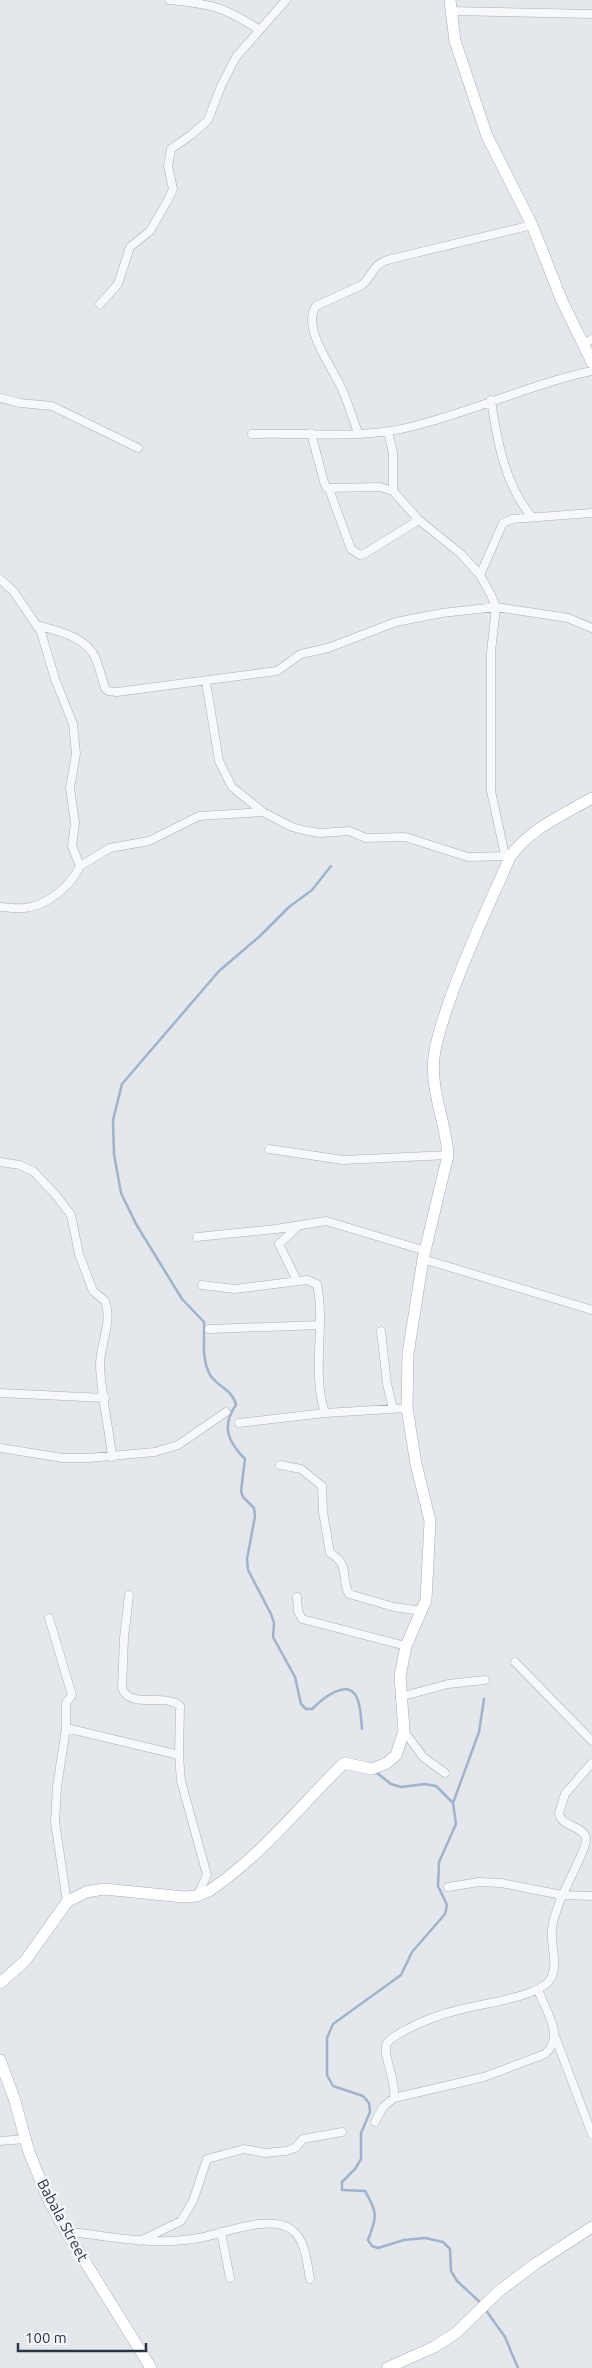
<svg xmlns="http://www.w3.org/2000/svg" width="592" height="2368" viewBox="0 0 592 2368" font-family="Ubuntu,sans-serif">
	<rect width="100%" height="100%" fill="#e4e7ec"/>
	<g fill="none" stroke-linecap="round" stroke-linejoin="round">
		<path stroke="#9fb4cc" stroke-width="2.5" d="M331,866L312,890L289,907L260,936L219,971L122,1084L113,1120L114,1154L121,1193L136,1224L182,1299L204,1322C205,1339 201,1356 209,1373C215,1386 233,1389 236,1405C221,1426 228,1442 245,1459L241,1491L243,1497L254,1508L255,1516L247,1559L248,1570L271,1614L274,1623L273,1637L295,1677L301,1704L306,1709H312C322,1699 348,1677 357,1698C361,1706 361,1720 362,1729
			M377,1773L391,1784L401,1787L425,1784L436,1786L453,1803
			M482,2304L457,2281L451,2271L450,2249L443,2242L425,2238L404,2240L378,2248L372,2246L368,2240C377,2217 378,2213 365,2191L342,2190V2182L355,2169L361,2159V2133L370,2112L369,2103L363,2096L333,2086L327,2075V2038L333,2024L401,1975L412,1952L445,1914L447,1905L438,1886L439,1862L456,1824L453,1803L479,1732L484,1699
			M485,2309L505,2337L518,2368"/>
		<defs>
			<path id="street" d="M169,0C213,4 223,7 260,30
				M451,11L592,14
				M100,304L118,284L130,247L150,231L168,200L173,189L168,166L171,149L191,135L208,120L221,86L236,57L286,0
				M584,344L592,339
				M0,398L20,403L52,406L138,448
				M491,400C497,440 505,486 532,517
				M388,432L393,453V491
				M311,433L324,482L327,488L380,487L393,491L419,520L461,554L480,575L491,595L496,607L491,652V791L505,855
				M358,433C353,419 348,403 342,389C333,368 301,328 316,306L362,285C374,275 371,266 387,260L532,225
				M252,434C305,432 362,440 414,426C475,411 531,384 592,371
				M329,489L351,549L360,555L364,554L419,520
				M480,575L503,523L512,519L592,513
				M0,579L14,592L41,632L55,679L73,724L76,754L70,788L75,823L72,846L80,866C71,886 47,906 24,908C17,909 8,907 0,907
				M37,625C57,631 85,636 95,657C99,667 102,678 105,688L108,691L117,692L277,671L301,654L328,648L396,622L442,613L496,607L568,618L592,628
				M206,682L219,761L232,787L263,812L292,827L307,831L320,833L349,831L366,838L405,837L468,857L507,856
				M80,866L110,848L149,841L199,816L263,812
				M269,1149L343,1160L448,1155
				M0,1162L20,1165L33,1171L55,1194L71,1215L79,1254L93,1291L105,1301C113,1322 100,1344 100,1365C101,1395 109,1427 112,1457
				M197,1237L276,1229L326,1221L426,1251
				M423,1259L592,1310
				M297,1281L279,1244L298,1226
				M202,1285L235,1289L307,1280L317,1284C326,1327 311,1371 325,1413
				M209,1329L320,1325
				M381,1331L387,1384L393,1409
				M0,1393L105,1398
				M239,1423L325,1413L407,1408
				M0,1448L63,1458H88L155,1452L178,1445L226,1412
				M280,1465L301,1469L322,1486L323,1512L330,1553C351,1565 340,1577 349,1594L394,1607L422,1611
				M129,1595L124,1638L122,1688C130,1710 164,1692 180,1706L179,1755L181,1781L207,1875L198,1894
				M297,1597L298,1611L302,1619L406,1646
				M49,1618L72,1695L66,1703V1728L57,1787L55,1822L67,1902
				M515,1662L592,1741
				M400,1697L448,1684L485,1680
				M66,1728L179,1755
				M404,1731L423,1757L445,1773
				M448,1887L479,1882L501,1883L562,1895L592,1896
				M556,2039L592,2134
				M394,2098C397,2081 381,2053 387,2043C390,2038 397,2035 402,2032C421,2021 441,2014 462,2009C482,2004 536,1997 549,1981C560,1967 550,1945 552,1929C553,1918 558,1906 562,1896C566,1886 589,1844 586,1837C581,1825 561,1827 559,1813L565,1794L592,1763
				M375,2122L383,2107L394,2098L484,2077L545,2054C566,2036 545,2011 538,1989
				M0,2141L26,2139
				M66,2231C110,2237 154,2246 199,2238C222,2234 271,2213 292,2230C306,2241 307,2263 310,2279
				M221,2232L230,2278
				M140,2241L181,2221L193,2201L207,2159L244,2149L265,2153L286,2151L295,2148L303,2139L342,2132"/>
			<path id="secondary" d="M450,0L455,41L487,136L532,225L562,301L592,362
				M0,1983L25,1961L67,1902L86,1892L104,1889L184,1897L197,1896L209,1891C261,1856 300,1806 344,1763L372,1769L387,1763L396,1755L404,1731L400,1676L406,1646L426,1600L430,1521L416,1464L407,1408L408,1354L423,1259L448,1155C446,1123 430,1090 434,1057C436,1039 443,1020 449,1002C466,953 489,905 510,857C529,829 563,815 592,798
				M0,2060L14,2098L29,2152L49,2201L66,2231L151,2368
				M387,2368L434,2347L456,2333L498,2292L535,2264L592,2227"/>
		</defs>
		<use href="#street" stroke="#a9aeb7" stroke-width="9"/>
		<use href="#secondary" stroke="#a9aeb7" stroke-width="12"/>
		<use href="#street" stroke="#f7f8fa" stroke-width="8"/>
		<use href="#secondary" stroke="#fff" stroke-width="11"/>
	</g>
	<g text-anchor="middle" dominant-baseline="central" stroke-width="5" stroke-linejoin="round" paint-order="stroke">
		<g font-size="15" fill="#2b3445" stroke="#f4f6f9">
			<text transform="translate(63 2220) rotate(62)">Babala Street</text>
		</g>
	</g>
	<path d="M18 2343v8h128v-8" fill="none" stroke="#2b3445" stroke-width="2.5"/>
	<text x="25" y="2343" font-size="15" fill="#2b3445" stroke="#f4f6f9" stroke-width="4" paint-order="stroke">100 m</text>
</svg>
